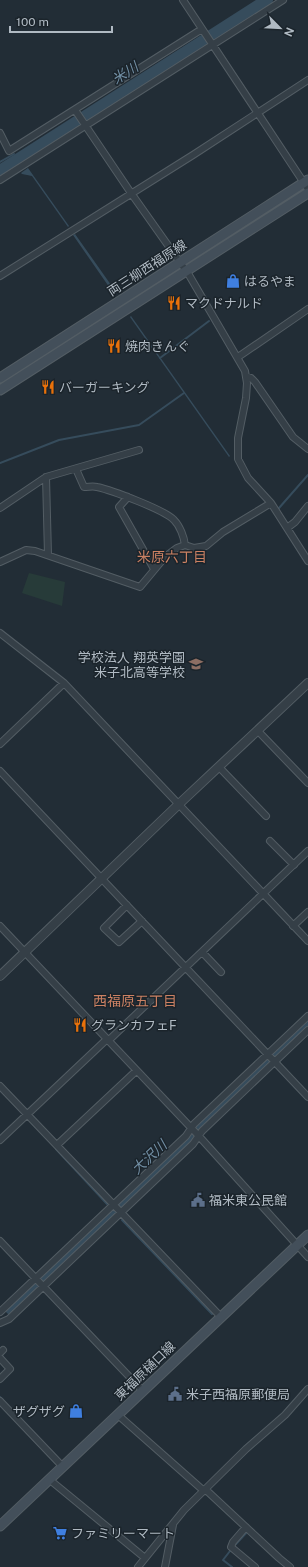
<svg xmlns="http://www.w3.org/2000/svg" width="308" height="1567" viewBox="0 0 308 1567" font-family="'Public Sans','Noto Sans JP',sans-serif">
	<rect width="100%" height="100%" fill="#222d36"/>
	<path fill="#273b39" d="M298,194L232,236L217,244L219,242Z
		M142,295L126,303L0,384V382L129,300Z
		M29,573L65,582L62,606L22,593Z"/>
	<path fill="#364c5c" d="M28,168L69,226L68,227L32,176L22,174L21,173Z
		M75,234L116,292L114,294L73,235Z
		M131,316L230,456L229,457L130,317Z
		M308,1019V1027L229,1100L216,1115L203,1125L192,1141L9,1315L5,1311L190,1136L200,1122Z"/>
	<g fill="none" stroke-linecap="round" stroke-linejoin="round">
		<path stroke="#364c5c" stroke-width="2" d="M0,162L14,154
			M160,358L209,321
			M0,463L59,440L139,425L184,393
			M279,508L308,475
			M56,1149L107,1204
			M122,1220L212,1314
			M0,1397L3,1400
			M236,1544L248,1531
			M230,1551L223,1560L232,1567"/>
		<path stroke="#364c5c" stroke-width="12" d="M0,171L267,0"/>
		<defs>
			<path id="minor" d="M183,0L308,189
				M75,110L131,193L189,275L245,371L247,383L246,398L238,438V459L248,478L271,503L308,561
				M0,133L9,151L202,29
				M0,180L283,0
				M0,276L193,155L308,80
				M238,357L308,309
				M246,376L251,378L255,382L293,437L308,449
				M76,469L84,487C89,487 93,486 97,487C111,490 165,510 174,520C180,526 184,537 185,545
				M46,477L48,555
				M128,497L119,507L154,569
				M0,508L46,477L139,450
				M287,528L295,522L308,506
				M0,562L26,550L35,551L140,587L165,557L177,548L185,545L194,548L206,546L223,532L271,503
				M0,633L64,683L308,941
				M258,731L308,783
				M0,744L64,683
				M219,767L266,816
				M0,771L308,1097
				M270,841L294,865
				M127,905L104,928L119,942L142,921
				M0,926L197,1134L308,1257
				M293,926L308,912
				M202,952L221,972
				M108,1041L308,851
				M0,1086L221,1317
				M0,1140L106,1040
				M57,1145L136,1071
				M0,1241L143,1391
				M0,1312L186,1136L194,1124L308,1016
				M0,1323L9,1319L193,1144L202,1131L308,1030
				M0,1353L3,1350
				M0,1358L10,1369L0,1379
				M0,1401L63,1467
				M118,1415L204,1491
				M50,1480L145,1558
				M205,1489L279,1558L290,1567
				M246,1527L233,1542L231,1547L255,1567
				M138,1567L184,1510L246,1449L285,1415L308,1389
				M165,1567L173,1525"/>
			<path id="tertiary" d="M0,976L179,804L308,683"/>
			<path id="secondary" d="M0,378L308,180
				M0,390L308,193
				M0,1526L308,1235"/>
		</defs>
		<use href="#minor" stroke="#535d64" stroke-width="8"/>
		<use href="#tertiary" stroke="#535d64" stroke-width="10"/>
		<use href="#secondary" stroke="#535d64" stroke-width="11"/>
		<use href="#minor" stroke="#353f47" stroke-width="6"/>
		<use href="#tertiary" stroke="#353f47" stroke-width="8"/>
		<use href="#secondary" stroke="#434f5a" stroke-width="9"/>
	</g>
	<defs>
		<symbol id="shop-bare" viewBox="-9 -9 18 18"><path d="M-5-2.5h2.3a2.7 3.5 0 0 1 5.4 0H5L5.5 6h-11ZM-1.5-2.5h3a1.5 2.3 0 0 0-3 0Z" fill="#3f7fe0" stroke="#1b242b" stroke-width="2.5" paint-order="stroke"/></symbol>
		<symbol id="restaurant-bare" viewBox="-9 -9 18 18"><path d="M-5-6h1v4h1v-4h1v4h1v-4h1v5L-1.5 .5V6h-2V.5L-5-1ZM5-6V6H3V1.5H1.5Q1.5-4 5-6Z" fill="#e8710a" stroke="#1b242b" stroke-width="2.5" paint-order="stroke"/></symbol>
		<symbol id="school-bare" viewBox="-9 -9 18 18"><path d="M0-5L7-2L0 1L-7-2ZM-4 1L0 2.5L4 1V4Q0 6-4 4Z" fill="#8d6e63" stroke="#1b242b" stroke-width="2.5" paint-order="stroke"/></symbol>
		<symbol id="civic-bare" viewBox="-9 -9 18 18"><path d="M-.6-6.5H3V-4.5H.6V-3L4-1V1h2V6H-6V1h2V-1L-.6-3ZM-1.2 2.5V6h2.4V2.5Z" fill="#5c6f8a" stroke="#1b242b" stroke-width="2.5" paint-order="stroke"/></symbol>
		<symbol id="supermarket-bare" viewBox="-9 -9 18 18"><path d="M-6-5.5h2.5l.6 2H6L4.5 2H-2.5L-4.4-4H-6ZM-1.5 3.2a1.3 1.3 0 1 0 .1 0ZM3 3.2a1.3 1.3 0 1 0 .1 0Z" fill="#3f7fe0" stroke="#1b242b" stroke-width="2.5" paint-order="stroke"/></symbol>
	</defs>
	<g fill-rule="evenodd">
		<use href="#shop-bare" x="223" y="271" width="20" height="20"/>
		<use href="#restaurant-bare" x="164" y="293" width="20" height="20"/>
		<use href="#restaurant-bare" x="104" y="336" width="20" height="20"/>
		<use href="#restaurant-bare" x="38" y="377" width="20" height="20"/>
		<use href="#school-bare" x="186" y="654" width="20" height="20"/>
		<use href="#restaurant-bare" x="70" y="1015" width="20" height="20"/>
		<use href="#civic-bare" x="188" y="1190" width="20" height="20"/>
		<use href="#civic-bare" x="165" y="1384" width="20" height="20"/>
		<use href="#shop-bare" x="66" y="1401" width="20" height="20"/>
		<use href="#supermarket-bare" x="50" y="1523" width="20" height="20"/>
	</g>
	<g text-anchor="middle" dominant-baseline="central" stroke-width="3" stroke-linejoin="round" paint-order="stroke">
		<g font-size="13" fill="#b0bac3" stroke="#1b242b">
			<text transform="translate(147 268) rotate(-33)">両三柳西福原線</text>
			<text transform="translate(145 1371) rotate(-44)">東福原樋口線</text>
		</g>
		<g font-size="13" fill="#b0bac3" stroke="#1b242b" text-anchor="start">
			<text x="244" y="281">はるやま</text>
			<text x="185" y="303">マクドナルド</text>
			<text x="125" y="346">焼肉きんぐ</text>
			<text x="59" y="387">バーガーキング</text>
			<text x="185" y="657" text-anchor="end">学校法人 翔英学園<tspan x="185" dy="15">米子北高等学校</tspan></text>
			<text x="91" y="1025">グランカフェF</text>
			<text x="209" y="1200">福米東公民館</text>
			<text x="186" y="1394">米子西福原郵便局</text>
			<text x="65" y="1411" text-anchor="end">ザグザグ</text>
			<text x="71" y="1533">ファミリーマート</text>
		</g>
		<g font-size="14" font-style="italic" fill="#728fa5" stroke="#1b242b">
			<text transform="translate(125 73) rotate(-33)">米川</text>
			<text transform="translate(149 1157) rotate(-43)">大沢川</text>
		</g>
		<g font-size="14" fill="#cb8163" stroke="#1b242b">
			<text x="172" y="557">米原六丁目</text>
			<text x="135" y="1001">西福原五丁目</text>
		</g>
	</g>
	<g transform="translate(280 28) rotate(114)" stroke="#1b242b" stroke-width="3" paint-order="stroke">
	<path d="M0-3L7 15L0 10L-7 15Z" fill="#b0bac3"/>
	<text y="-6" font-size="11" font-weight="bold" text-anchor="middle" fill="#b0bac3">N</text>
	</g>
	<path d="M10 26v6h102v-6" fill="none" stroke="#b0bac3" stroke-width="2"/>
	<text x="16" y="26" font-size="12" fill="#b0bac3" stroke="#1b242b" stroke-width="3" paint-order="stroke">100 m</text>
</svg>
